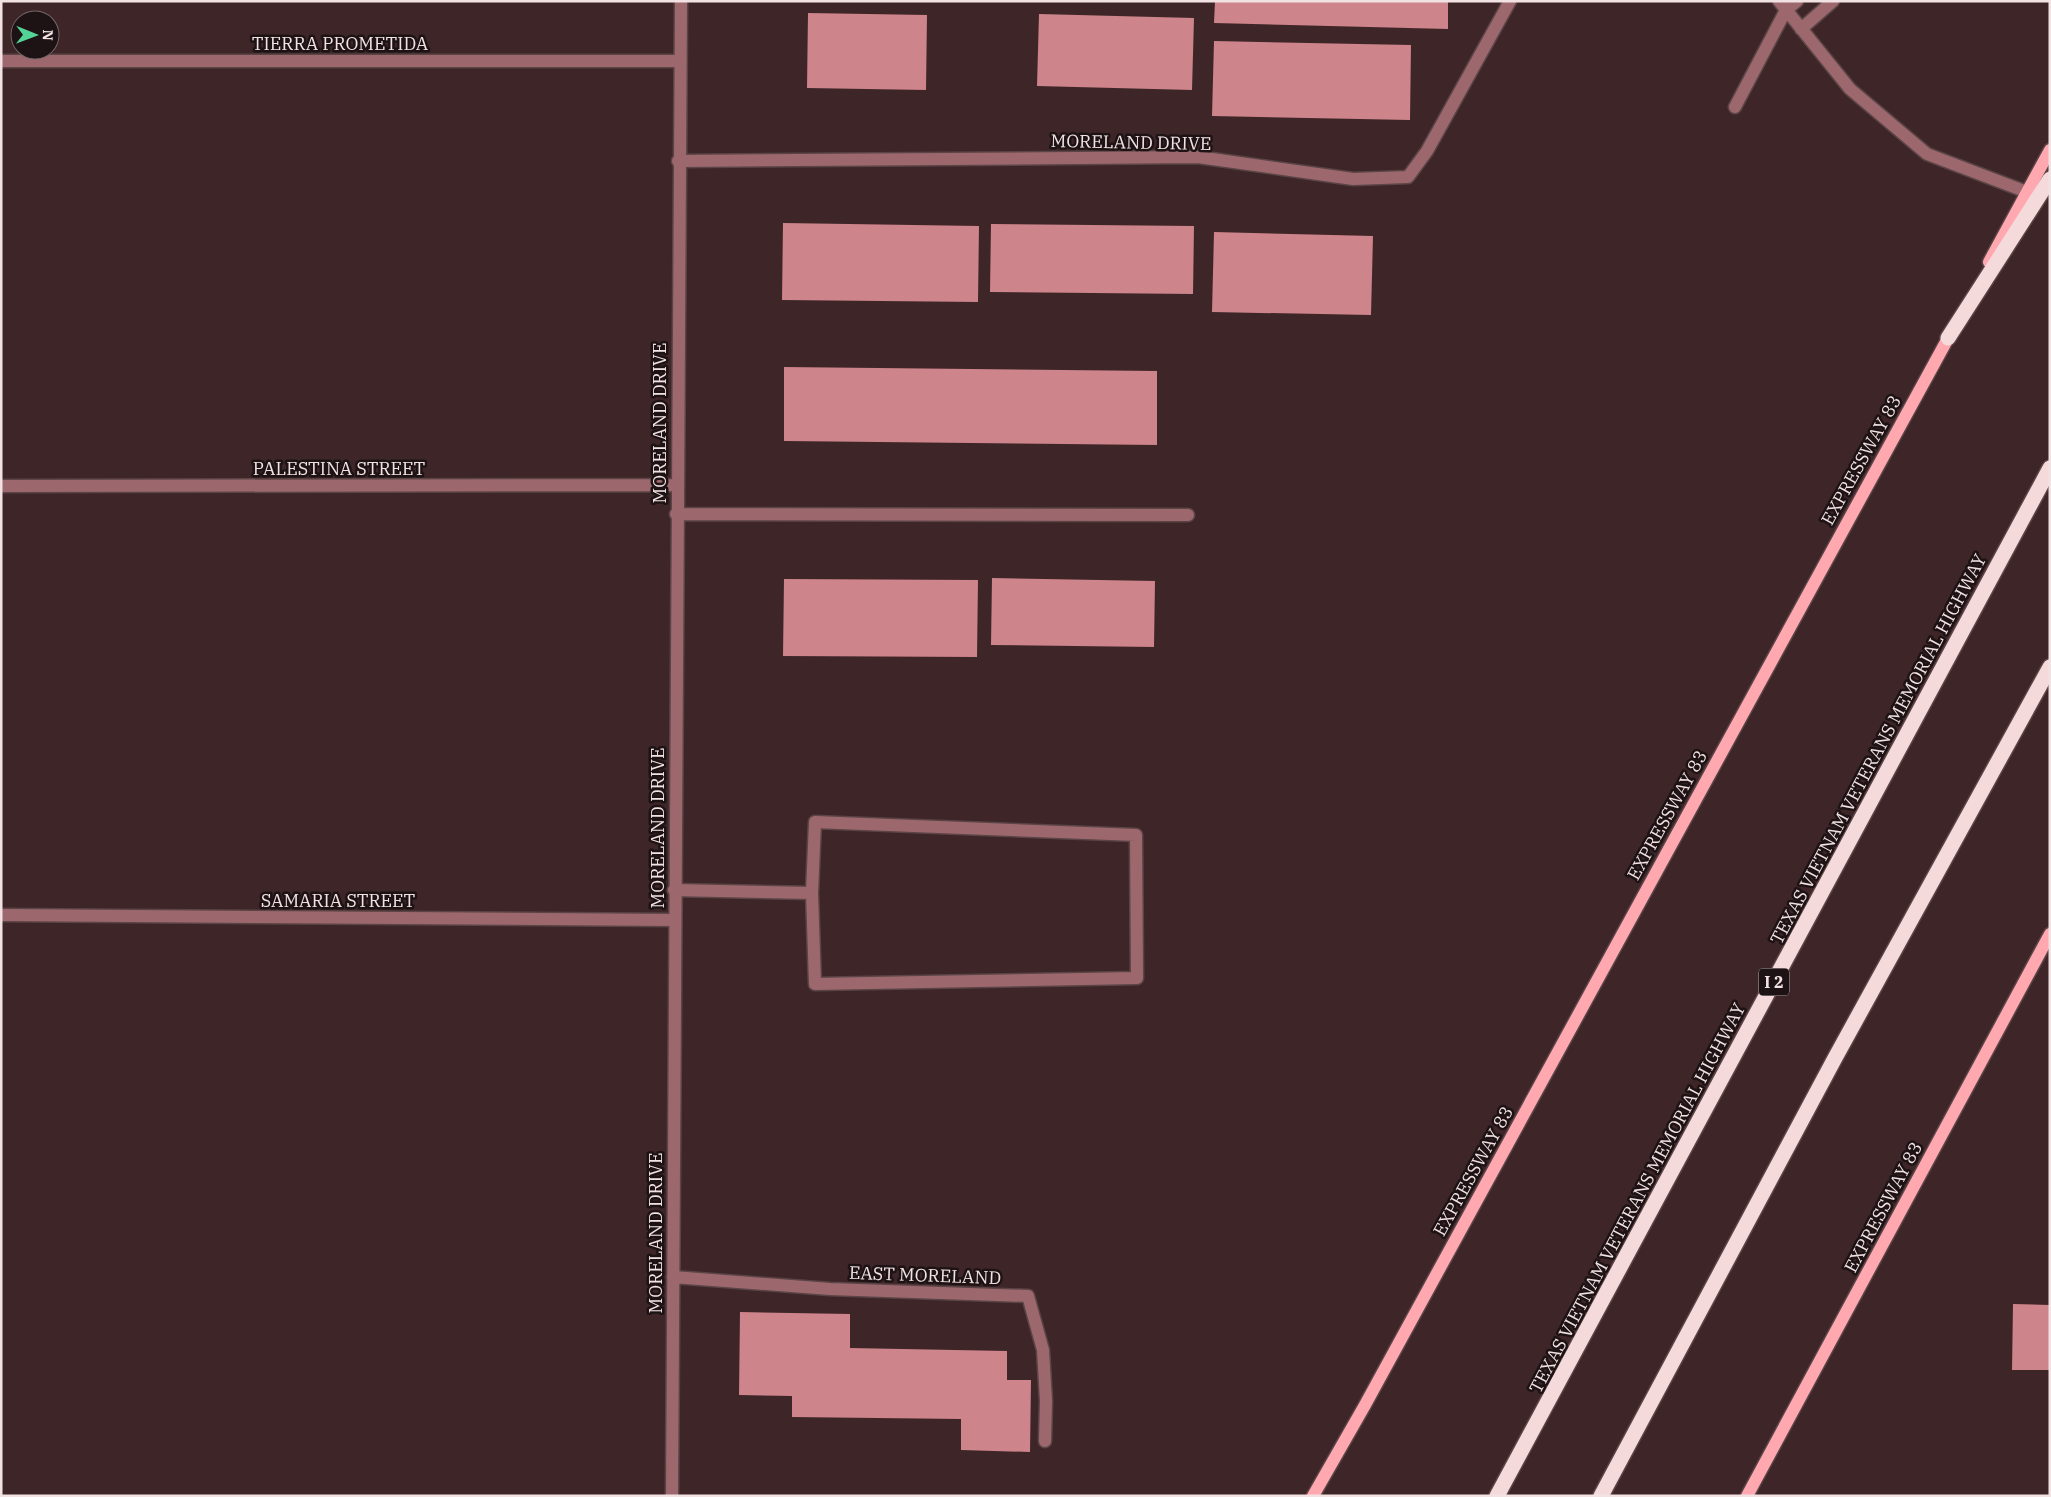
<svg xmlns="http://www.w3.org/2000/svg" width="2051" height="1497" viewBox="0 0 2051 1497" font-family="'IBM Plex Serif',serif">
	<rect width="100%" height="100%" fill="#3e2628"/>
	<path fill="#cd848a" d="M1215,1H1448V29L1214,23Z
		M808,13L927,15L926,90L807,88Z
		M1039,14L1194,18L1192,90L1037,86Z
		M1214,41L1411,45L1410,120L1212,116Z
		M783,223L979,226L978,302L782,300Z
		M991,224L1194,226L1193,294L990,292Z
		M1214,232L1373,236L1371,315L1212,312Z
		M784,367L1157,371V445L784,441Z
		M992,578L1155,581L1154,647L991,645Z
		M784,579L978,580L977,657L783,656Z
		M2013,1304L2050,1305V1370H2012Z
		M740,1312L850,1314V1348L1007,1351V1380H1031L1030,1452L961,1450V1419L792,1417V1396L739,1395Z"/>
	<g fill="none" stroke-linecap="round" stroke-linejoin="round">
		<defs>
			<path id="minor" d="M1779,1L1850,89L1927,154L2027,192
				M1801,29L1833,1
				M1,61H679
				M1735,107L1786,10L1797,1
				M678,161L1198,157L1353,179L1408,177L1427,151L1510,1
				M1,486L677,485
				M676,514L1188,515
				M815,822L1136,835L1137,978L815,984L812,893Z
				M674,890L812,893
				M1,915L674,920
				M673,1277L830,1289L1028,1296L1043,1350L1046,1401L1045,1441
				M672,1496L681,1"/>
			<path id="major" d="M1989,262L2050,150
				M1313,1496L1365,1405L1952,331
				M1747,1496L2050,934"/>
			<path id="highway" d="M1948,338L2050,179
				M1497,1496L2050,468
				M1601,1496L1835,1058L2050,667"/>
		</defs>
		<use href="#minor" stroke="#5b4446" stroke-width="15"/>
		<use href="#major" stroke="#5b4446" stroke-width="15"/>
		<use href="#highway" stroke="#5b4446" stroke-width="18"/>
		<use href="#minor" stroke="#9d686d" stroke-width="12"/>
		<use href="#major" stroke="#ffa8b0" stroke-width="12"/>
		<use href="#highway" stroke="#f5dadb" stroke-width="15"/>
	</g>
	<g text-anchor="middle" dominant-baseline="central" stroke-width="5" stroke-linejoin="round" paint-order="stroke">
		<rect fill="#1e1314" stroke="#b3a4a5" stroke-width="1" x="1759" y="968.5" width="30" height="27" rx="4"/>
		<g font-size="16" font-weight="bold" fill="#f3e2e3">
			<text x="1774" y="982">I 2</text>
		</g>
		<g font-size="18" fill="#f3e2e3" stroke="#1e1314">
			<text x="340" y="43">TIERRA PROMETIDA</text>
			<text transform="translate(1131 142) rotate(1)">MORELAND DRIVE</text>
			<text transform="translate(659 423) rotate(-90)">MORELAND DRIVE</text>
			<text transform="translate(1861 460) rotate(-61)">EXPRESSWAY 83</text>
			<text x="339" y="468">PALESTINA STREET</text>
			<text transform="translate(1878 749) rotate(-62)">TEXAS VIETNAM VETERANS MEMORIAL HIGHWAY</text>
			<text transform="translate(1667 815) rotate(-61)">EXPRESSWAY 83</text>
			<text transform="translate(657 828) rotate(-90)">MORELAND DRIVE</text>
			<text x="338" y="900">SAMARIA STREET</text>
			<text transform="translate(1473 1171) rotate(-61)">EXPRESSWAY 83</text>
			<text transform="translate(1637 1198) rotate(-62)">TEXAS VIETNAM VETERANS MEMORIAL HIGHWAY</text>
			<text transform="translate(1883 1207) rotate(-62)">EXPRESSWAY 83</text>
			<text transform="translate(655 1233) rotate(-90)">MORELAND DRIVE</text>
			<text transform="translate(925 1275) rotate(2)">EAST MORELAND</text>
		</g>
	</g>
	<rect width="2051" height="1497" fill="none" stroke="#f3e2e3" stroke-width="5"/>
	<g transform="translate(35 35) rotate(91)"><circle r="24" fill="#1e1314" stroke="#736667"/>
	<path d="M0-4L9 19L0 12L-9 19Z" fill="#54d396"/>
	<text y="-8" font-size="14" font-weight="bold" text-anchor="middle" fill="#f3e2e3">N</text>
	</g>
</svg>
